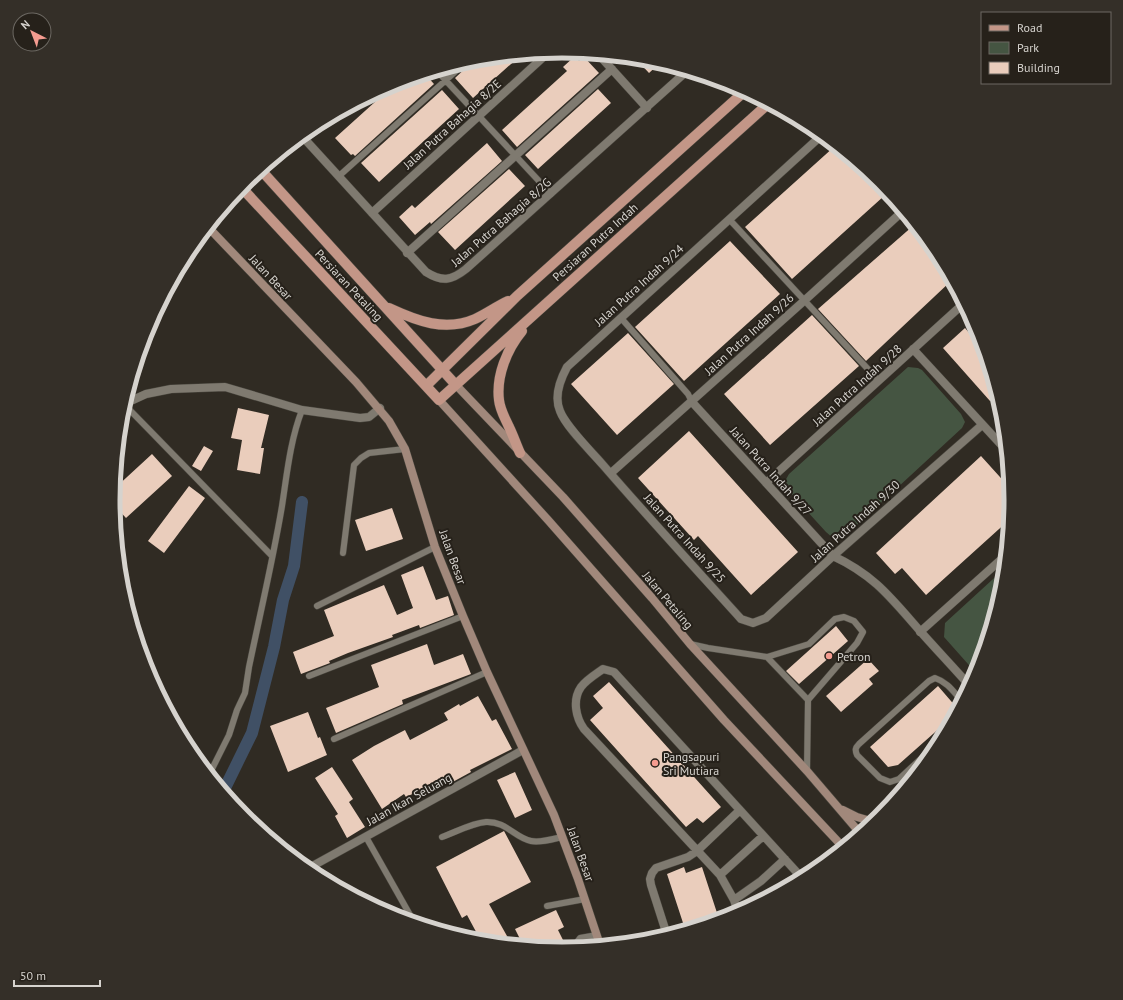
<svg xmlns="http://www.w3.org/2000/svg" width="1123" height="1000" viewBox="0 0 1123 1000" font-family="'PT Sans',sans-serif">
	<rect width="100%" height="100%" fill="#302b23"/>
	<path fill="#455542" d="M908,367L918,368L922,370L961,414L965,422L962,428L845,536L833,538L826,532L785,487V481L789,474Z
		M1004,569L1002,588L976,673L944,637L945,623Z"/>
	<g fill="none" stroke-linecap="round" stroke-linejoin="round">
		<path stroke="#405065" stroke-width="12" d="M223,792L252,733L274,647L283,600L294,566L302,502"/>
	</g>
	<path fill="#eacdbc" d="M521,55L473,98L455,78L469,65L470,61Z
		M575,56L579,61L584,57L599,73L517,147L502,130L567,71L563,67Z
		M635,58L649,60L660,63L649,73Z
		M425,74L434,84L355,156L353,154L351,155L335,138L396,83Z
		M598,89L611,103L538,169L525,155Z
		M442,90L459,109L379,182L361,163Z
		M487,143L502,161L431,224L430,222L415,235L399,217L412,205L415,208Z
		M835,146L854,162L884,196L792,279L745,227Z
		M509,169L525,186L455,250L438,232Z
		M914,225L935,251L951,281L866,361L818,309Z
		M730,241L780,294L684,381L635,327Z
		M812,315L859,366L770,445L724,394Z
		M965,328L982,348L997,395L990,401L943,348Z
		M628,333L674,384L617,435L571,384Z
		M238,408L269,415L261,448H264L260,474L237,470L242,440L231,438Z
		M689,431L798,552L751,595L698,536L694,540L638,478Z
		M204,446L213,451L201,471L192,466Z
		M152,454L172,476L126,518L113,504L114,489Z
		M981,456L1009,487L1010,500L1009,520L926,595L902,568L895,574L876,553Z
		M189,486L205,498L164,553L148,541Z
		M392,508L403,539L366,551L355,520Z
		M423,566L436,600L448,596L454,615L420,628L419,625L392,635L393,637L348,653L329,661L330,663L301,674L293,652L334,636L324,610L384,585L397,615L413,608L401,575Z
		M836,626L848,641L799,684L786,671Z
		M427,644L434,665L463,654L471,674L402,700L403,704L336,733L326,708L379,687L371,665Z
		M868,659L879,671L869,679L873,684L841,712L826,696Z
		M609,682L721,807L703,823L697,818L686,827L590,720L603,708L593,696Z
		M938,686L957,708L951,718L898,765L888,767L870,747Z
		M478,696L492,721L496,719L512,749L470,770L471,772L449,784L446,778L406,797L404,794L382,809L352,760L374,746L405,730L410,740L448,720L444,713L459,704L460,706Z
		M308,712L318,738L320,737L327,755L288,772L270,726Z
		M332,767L353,799L349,802L365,827L347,838L335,816L338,814L315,778Z
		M515,772L532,810L515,818L497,780Z
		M504,831L531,882L489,904L507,936L496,942L481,941L467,915L462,918L436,867Z
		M684,867L686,873L702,867L719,919L685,929L667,874Z
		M556,910L564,927L558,930L567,948L542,947L538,940L526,946L523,945L515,929Z"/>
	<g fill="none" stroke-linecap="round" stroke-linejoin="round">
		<defs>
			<path id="lane" d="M437,71L551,194
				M339,176L466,62
				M729,219L879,381
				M621,318L688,394L692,402
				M124,404L272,556
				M343,553L354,465L361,458L369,453L405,449
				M317,606L435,547
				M690,644L708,648L767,657L808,700L807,771
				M767,657L809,644L835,619L844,617L854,621L863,632L857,643L808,700
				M309,676L463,616
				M334,739L487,672
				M939,742L899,779L890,782L880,778L857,755C855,750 855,748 859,744L929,681L935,678C947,682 953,691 961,700
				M209,775L229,735L237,710L245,693L249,667C260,614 273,560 282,506C287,474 290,441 302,410
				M366,837L414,922
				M442,837C456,832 472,823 486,822C506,821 515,838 531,841C541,843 553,839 562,837
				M547,906L585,899
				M577,947V942L580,938L597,935"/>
			<path id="street" d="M599,55L647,108
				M301,135L426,272C442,282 451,281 466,269L687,71
				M822,135L567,367C560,380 554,397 560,411C566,427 591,451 603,465C648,517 695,568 741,619L753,623L766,618L833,556L982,425
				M305,139L329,118
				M372,213L549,52
				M407,253L612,69
				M913,349L1006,450
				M692,402L833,556C874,575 891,598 920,631C936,649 953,667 969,685
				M124,404L146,394L171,389L225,387L302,410L360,418L369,417L380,408
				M611,473L805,300L903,211
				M766,483L963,304
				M920,632L1005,556
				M307,869L523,750
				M720,875L763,836
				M734,900L761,881L785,859
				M738,912L734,900L720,875L584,729C576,718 572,700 581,687C586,680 596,674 603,669L614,672L802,878
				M667,935L651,885L650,879L652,873L656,868L688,857L697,851L740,810"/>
			<path id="secondary" d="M208,227L356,382L389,421L405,449L435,547L463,616L487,672L554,815L578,879L600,945
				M455,384L563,497L652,598L690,644L807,771L860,833
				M439,400L548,520L724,720L843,847
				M843,810L857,817L874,822"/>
			<path id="primary" d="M260,169L455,384
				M241,187L439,400L768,104
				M389,308C417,321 445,332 475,319C486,314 497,306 508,301
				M426,386L517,296L745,91
				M520,453C516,444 513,435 509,427C505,418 500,410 499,400C496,376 507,349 522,331"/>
		</defs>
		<use href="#lane" stroke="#49463e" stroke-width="7"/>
		<use href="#street" stroke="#49463e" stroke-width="9"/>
		<use href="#secondary" stroke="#49463e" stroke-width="9"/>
		<use href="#primary" stroke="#49463e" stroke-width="11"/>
		<use href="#lane" stroke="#7f7a70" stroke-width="6"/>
		<use href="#street" stroke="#7f7a70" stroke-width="8"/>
		<use href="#secondary" stroke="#a1887b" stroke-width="8"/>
		<use href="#primary" stroke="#c39687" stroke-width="10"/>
	</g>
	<g fill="#f59c90" stroke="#26211a" stroke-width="1.5">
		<circle cx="829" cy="656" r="4"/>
		<circle cx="655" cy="763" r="4"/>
	</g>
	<g text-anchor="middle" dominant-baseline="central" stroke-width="4" stroke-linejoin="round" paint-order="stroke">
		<g font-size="12" fill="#d6d3ce" stroke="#26211a">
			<text transform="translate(452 124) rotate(-42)">Jalan Putra Bahagia 8/2E</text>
			<text transform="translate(501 222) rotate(-41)">Jalan Putra Bahagia 8/2G</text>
			<text transform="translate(595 242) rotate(-42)">Persiaran Putra Indah</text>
			<text transform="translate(271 277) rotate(47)">Jalan Besar</text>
			<text transform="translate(349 285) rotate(47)">Persiaran Petaling</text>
			<text transform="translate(639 285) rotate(-42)">Jalan Putra Indah 9/24</text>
			<text transform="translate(749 334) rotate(-42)">Jalan Putra Indah 9/26</text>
			<text transform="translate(857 385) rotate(-42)">Jalan Putra Indah 9/28</text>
			<text transform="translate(771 471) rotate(48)">Jalan Putra Indah 9/27</text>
			<text transform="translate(855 521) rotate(-42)">Jalan Putra Indah 9/30</text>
			<text transform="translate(685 538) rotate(48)">Jalan Putra Indah 9/25</text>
			<text transform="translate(453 557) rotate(70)">Jalan Besar</text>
			<text transform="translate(668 600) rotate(50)">Jalan Petaling</text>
			<text transform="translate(409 799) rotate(-29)">Jalan Ikan Seluang</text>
			<text transform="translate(581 854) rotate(70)">Jalan Besar</text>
		</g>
		<g font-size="12" fill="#d6d3ce" stroke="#26211a" text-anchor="start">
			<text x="837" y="656">Petron</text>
			<text x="663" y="756">Pangsapuri<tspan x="663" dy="14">Sri Mutiara</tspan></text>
		</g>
	</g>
	<path d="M0 0H1123V1000H0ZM120 500a442 442 0 1 1 884 0a442 442 0 1 1-884 0Z" fill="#342f28" fill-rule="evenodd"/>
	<path fill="none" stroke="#d6d3ce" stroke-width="5" d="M120 500a442 442 0 1 1 884 0a442 442 0 1 1-884 0Z"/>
	<rect x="981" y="12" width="130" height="72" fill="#26211a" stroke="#6c6862"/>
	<rect x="989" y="25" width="20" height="6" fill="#c39687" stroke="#6c6862"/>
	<text x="1017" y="32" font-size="12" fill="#d6d3ce">Road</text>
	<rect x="989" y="42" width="20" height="12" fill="#455542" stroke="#6c6862"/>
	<text x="1017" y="52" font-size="12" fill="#d6d3ce">Park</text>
	<rect x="989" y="62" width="20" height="12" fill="#eacdbc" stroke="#6c6862"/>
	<text x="1017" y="72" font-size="12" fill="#d6d3ce">Building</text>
	<g transform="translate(32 32) rotate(318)"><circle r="19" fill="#26211a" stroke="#6c6862"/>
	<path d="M0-3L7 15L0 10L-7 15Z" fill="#f59c90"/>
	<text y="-6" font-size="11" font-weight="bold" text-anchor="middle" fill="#d6d3ce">N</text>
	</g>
	<path d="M14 980v6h86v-6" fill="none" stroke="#d6d3ce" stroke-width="2"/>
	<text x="20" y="980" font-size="12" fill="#d6d3ce" stroke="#26211a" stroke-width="3" paint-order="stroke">50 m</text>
</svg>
